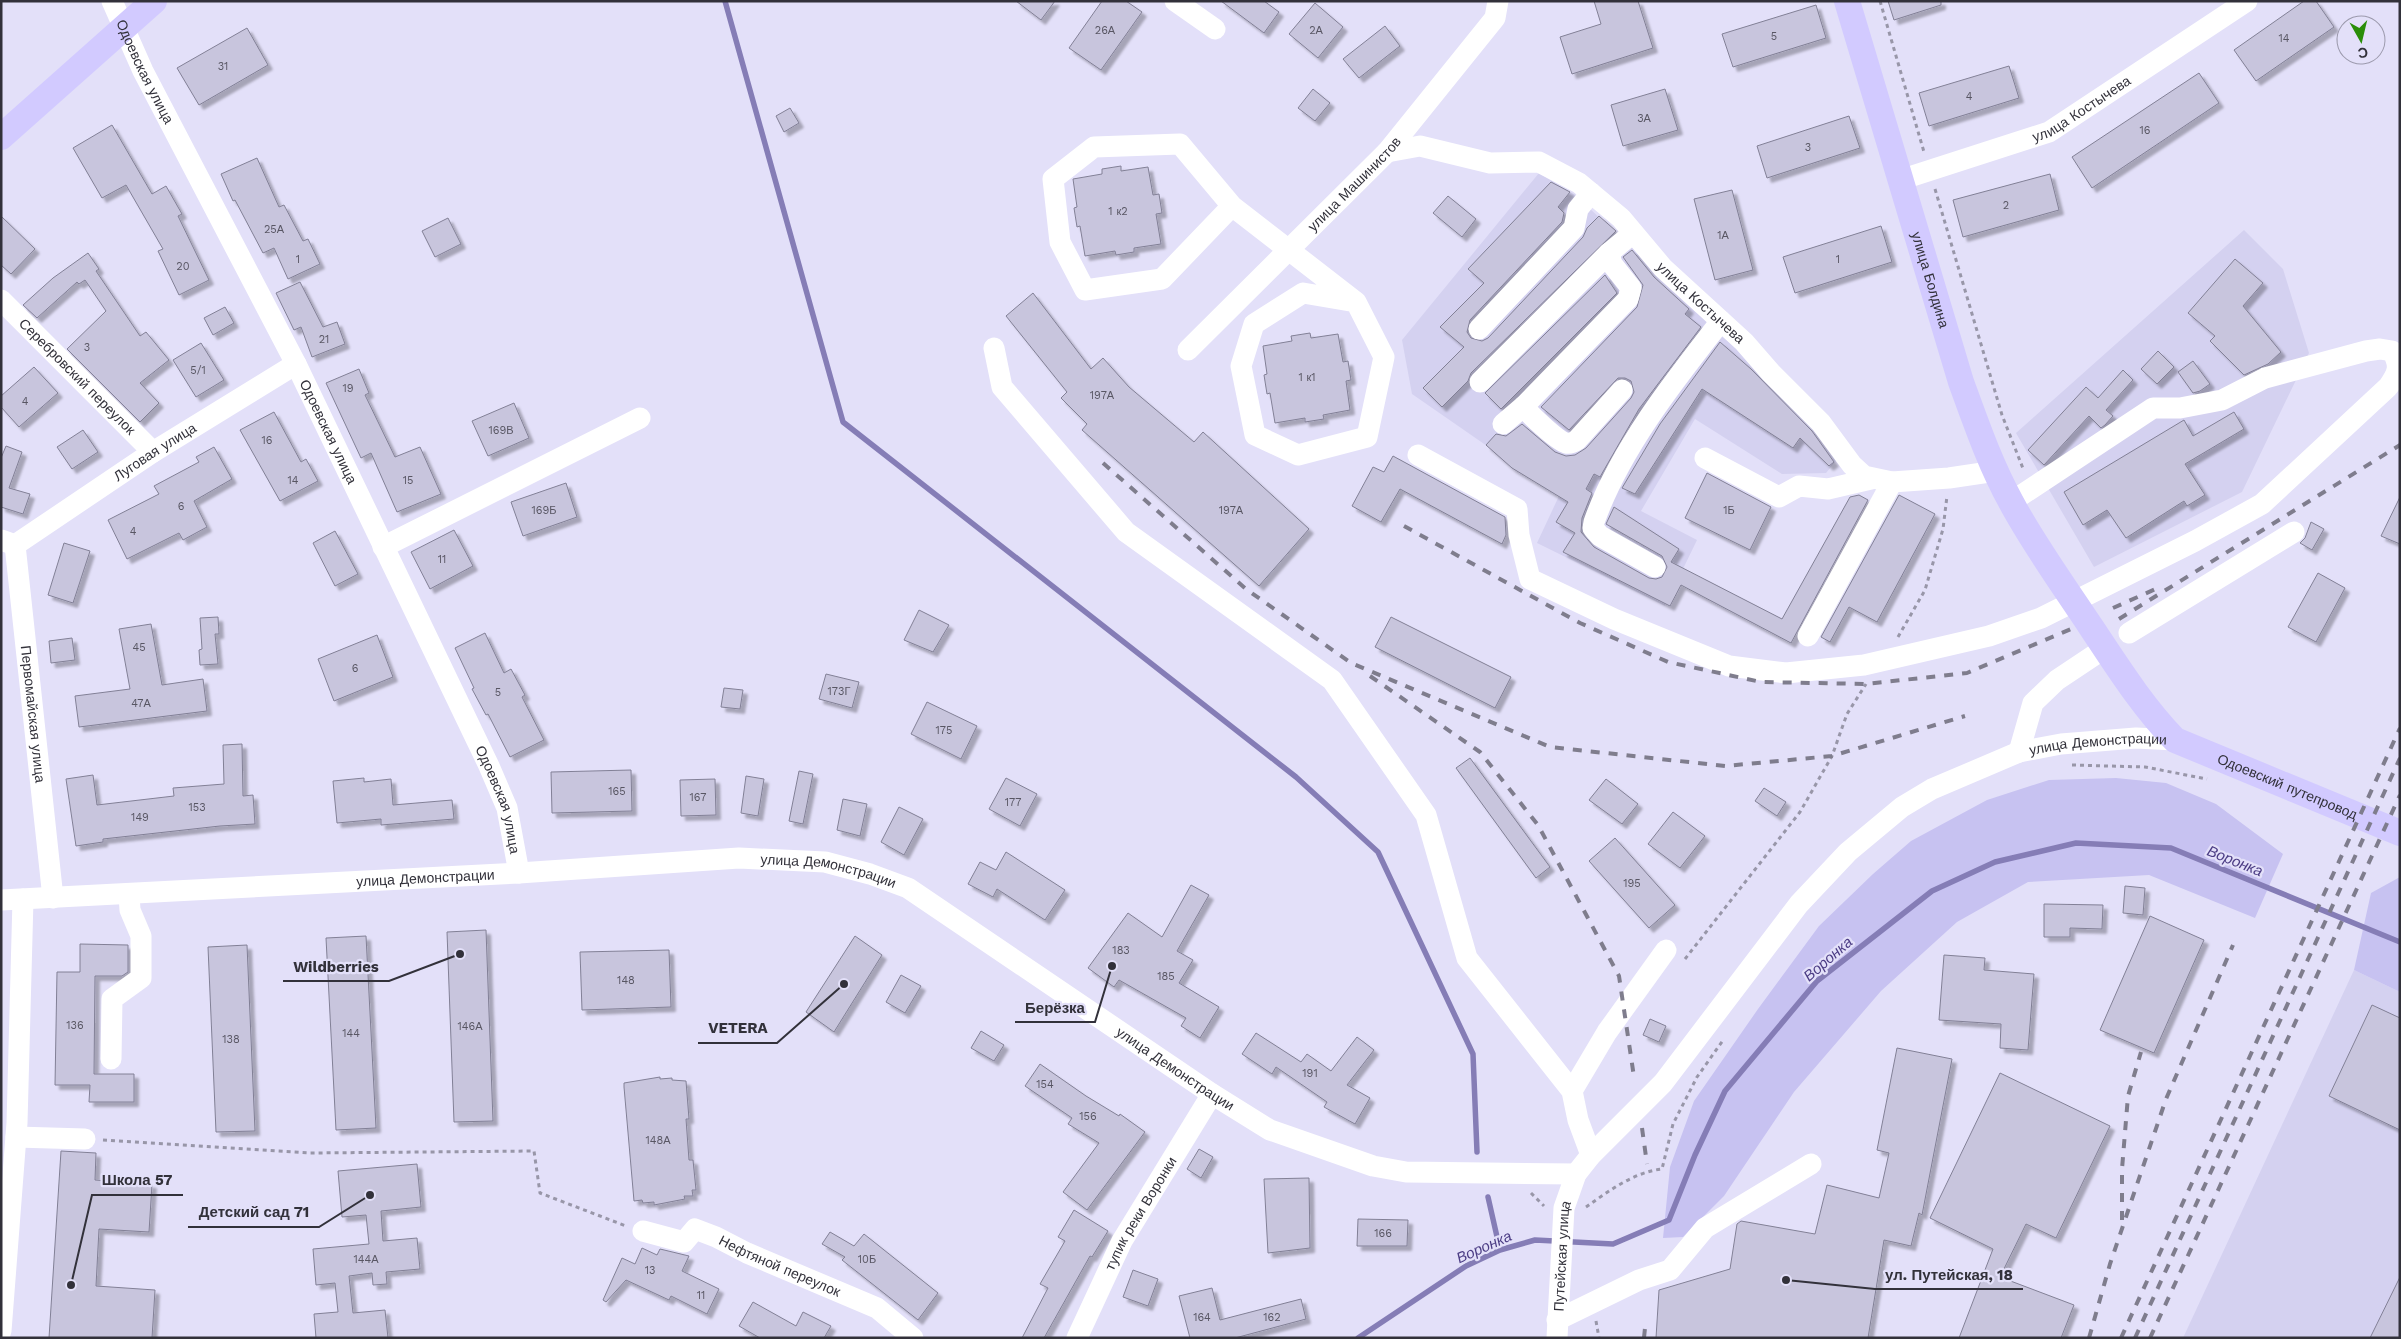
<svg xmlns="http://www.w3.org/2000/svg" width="2401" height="1339" viewBox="0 0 2401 1339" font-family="'Work Sans',sans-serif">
	<defs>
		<filter id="shadow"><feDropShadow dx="4.5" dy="4.5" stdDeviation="1" flood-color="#0004"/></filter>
	</defs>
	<rect width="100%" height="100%" fill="#e3e0f9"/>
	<path fill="#d4d1f0" d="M1539,173L1575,195L1821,423L1839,457L1826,473L1782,474L1695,419L1641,511L1697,540L1665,606L1537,543L1559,496L1412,394L1402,340Z
		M2244,230L2283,269L2309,353L2242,492L2094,567L2016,433Z
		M2354,970L2400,992V1338H2183Z"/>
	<path fill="#c7c2f1" d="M2116,778L2166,783L2216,804L2283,854L2255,918L2149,875L2028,882L1957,922L1881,991L1794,1092L1724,1196L1683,1237L1663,1238L1670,1167L1694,1101L1758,1009L1819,926L1873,874L1911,841L1987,800L2049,780Z
		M2400,877V992L2354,970L2371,893Z"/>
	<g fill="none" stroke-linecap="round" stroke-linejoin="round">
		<path stroke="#857db6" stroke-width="5.5" d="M725,1L843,422L1296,777L1378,852L1473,1054L1477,1152
			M1488,1197L1500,1250
			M1358,1338L1466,1266L1500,1250L1535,1240L1613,1244L1669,1220L1695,1155L1725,1091L1817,981L1932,891L1995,862L2076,843L2171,848L2400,942"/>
	</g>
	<path fill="#c8c5dd" stroke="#828096" filter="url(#shadow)" d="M1016,1H1055L1041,20Z
		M1102,1H1126L1142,12L1101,70L1069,48Z
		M1221,1H1264L1279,12L1264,33Z
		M1594,1H1638L1653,48L1572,74L1560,37L1601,24Z
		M1888,1H1941V5L1894,20Z
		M2304,1H2316L2334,27L2256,81L2234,50Z
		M1315,3L1343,27L1318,58L1289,34Z
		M1816,5L1826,38L1733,67L1722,34Z
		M1385,26L1400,46L1359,78L1343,59Z
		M247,28L268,65L199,105L177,68Z
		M2009,66L2019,98L1929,126L1919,93Z
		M2199,73L2219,103L2092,188L2072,157Z
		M1313,89L1330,103L1315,121L1298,108Z
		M1665,89L1678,130L1623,146L1611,105Z
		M790,108L799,123L784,132L776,116Z
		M1849,116L1860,148L1767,178L1757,146Z
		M112,125L152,194L166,186L182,214L178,216L209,280L179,295L158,251L163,249L126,185L102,198L73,148Z
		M257,158L279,207L284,205L303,241L308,239L320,264L288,279L274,248L263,253L235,200L233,201L221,174Z
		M1121,166V171L1148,167L1153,195L1159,194L1162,213L1156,214L1161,244L1134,248V252L1116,255L1115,251L1085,256L1080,226L1077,227L1074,208L1077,207L1073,179L1102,174V169Z
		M2050,174L2059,210L1963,237L1953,200Z
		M1551,182L1570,192L1558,207L1564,213L1562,222L1470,320L1467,332L1471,338L1482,341L1488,338L1583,237L1587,228L1599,216L1616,231L1471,373L1468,381L1442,407L1423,388L1464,347L1440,327L1484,283L1468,269Z
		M1732,190L1753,270L1715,280L1694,199Z
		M1448,196L1476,219L1462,237L1433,213Z
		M1,216L35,249L11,274L1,265Z
		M448,218L461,244L435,257L422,231Z
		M1881,226L1892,262L1795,293L1783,257Z
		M1632,250L1654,277L1689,309L1685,314L1701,327L1639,409L1600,477L1594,474L1586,489L1592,493L1582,518L1581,532L1594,547L1649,578L1656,579L1662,577L1667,567L1662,556L1606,524L1614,507L1679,549L1671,562L1782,619L1850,497L1859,495L1868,500L1791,643L1681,585L1670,606L1563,552L1575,533L1556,522L1568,502L1512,468L1486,445L1496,434L1506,436L1522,424L1555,452L1566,456L1575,455L1586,448L1631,398L1634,392L1631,381L1625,378H1618L1569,430L1541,407L1637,307L1643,285L1623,257Z
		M88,253L99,269L96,271L140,336L146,332L169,360L140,383L159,403L140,422L67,349L106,311L85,280L79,284L77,282L37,318L23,305L53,278Z
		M2235,259L2263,283L2243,306L2281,352L2268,364L2244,375L2210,341L2215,336L2188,313Z
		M1605,275L1617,293L1501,409L1485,393Z
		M300,282L323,327L337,322L345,344L312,357L301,327L294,330L276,293Z
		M1033,293L1091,369L1103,358L1129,387L1194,442L1203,432L1309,529L1259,586L1082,430L1087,424L1061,398L1067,392L1006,316Z
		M225,307L234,323L213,335L204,318Z
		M1310,333L1311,338L1338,334L1343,362L1348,361L1351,380L1346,381L1350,410L1323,415L1324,419L1305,422V418L1275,423L1270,393L1267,394L1264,375L1267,374L1263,346L1292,341L1291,336Z
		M1720,342L1751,369L1812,431L1834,462L1829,466L1800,438L1793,448L1702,389L1635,494L1622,488L1660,424Z
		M201,343L224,380L196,397L173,360Z
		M2158,351L2174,367L2157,384L2141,369Z
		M2193,361L2210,384L2200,391L2193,393L2178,372Z
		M34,367L58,393L19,427L1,407V396Z
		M359,369L369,393L365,395L395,457L420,447L441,494L397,512L371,453L361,458L326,383Z
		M2123,370L2133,380L2106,410L2113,416L2105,425L2101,428L2089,416L2044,465L2028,450L2086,387L2098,398Z
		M514,403L529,438L488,456L472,421Z
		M274,412L301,462L306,459L318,481L280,501L240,430Z
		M2234,412L2244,429L2185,464L2205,495L2187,506L2184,501L2126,538L2107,510L2083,525L2064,492L2184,420L2193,436Z
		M83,430L98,452L72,469L57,447Z
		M6,446L22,452L9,488L30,494L23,514L1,507V458Z
		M214,447L232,479L194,501L207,527L183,540L179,533L127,559L108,520L159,494L154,486L199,462L196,457Z
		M1393,456L1505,517L1506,535L1502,544L1400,489L1381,522L1352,506L1373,467L1384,472Z
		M1707,473L1771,507L1750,550L1685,518Z
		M566,483L577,517L523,536L511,502Z
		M1899,495L1935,514L1877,622L1849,607L1830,642L1821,637Z
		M2400,497V544L2381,536Z
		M2311,522L2324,529L2312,550L2300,543L2305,538Z
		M454,530L473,566L430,589L411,552Z
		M335,531L358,574L335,586L313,543Z
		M64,543L90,551L73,603L48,595Z
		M2318,573L2345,588L2316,642L2288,627Z
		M919,610L949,625L933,652L904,640Z
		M218,617L219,634H215L218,664L200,665L199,650L202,649L200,618Z
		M1391,617L1511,677L1495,708L1375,647Z
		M151,624L162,685L203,679L207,711L79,727L75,696L130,689L119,629Z
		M485,633L504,673L511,669L525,695L522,697L544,740L510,757L488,714L486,715L472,689L474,688L455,648Z
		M377,635L393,677L334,701L318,659Z
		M72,638L75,660L51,663L49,641Z
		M826,674L859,682L852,708L819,699Z
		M724,688L743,690L740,709L721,707Z
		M927,702L977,726L961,759L911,734Z
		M242,744L243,796L253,795L255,824L220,826L103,839V842L76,846L66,779L93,775L97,805L174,796L173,788L224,784L223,745Z
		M1470,758L1550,867L1536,878L1456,768Z
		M631,770L632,811L552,813L551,772Z
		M799,771L813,774L803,824L789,821Z
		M746,776L764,779L758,816L741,813Z
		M364,778V782L391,779L393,805L452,800L454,819L381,825V819L337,823L333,781Z
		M1006,778L1037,794L1020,826L989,809Z
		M715,779L716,815L681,816L680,780Z
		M1606,779L1638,804L1622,824L1589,800Z
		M1764,788L1786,802L1777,816L1755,801Z
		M843,799L867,804L860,836L837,830Z
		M899,807L923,819L904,855L881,842Z
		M1673,812L1705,836L1680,868L1648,844Z
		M1615,838L1675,905L1649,928L1589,861Z
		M1006,852L1065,890L1045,920L997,889L993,897L968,884L980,862L996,870Z
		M1191,885L1209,895L1177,951L1193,960L1179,983L1219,1007L1200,1038L1181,1026L1186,1018L1119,980L1114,987L1088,968L1128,913L1162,937Z
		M2125,886L2145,888L2143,915L2123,913Z
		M2044,904L2103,905L2102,929L2070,928V937H2044Z
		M2150,916L2204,940L2154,1053L2100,1030Z
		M486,930L493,1121L454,1122L447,932Z
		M366,936L376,1128L336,1130L326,938Z
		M855,936L882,955L834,1032L806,1012Z
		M80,944L128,945V972L122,976H95L94,1074H134V1102H89L90,1085H55L57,972H80Z
		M247,945L255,1131L216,1132L208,947Z
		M669,950L671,1007L582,1010L580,952Z
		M1944,955L1985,958L1984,970L2034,974L2028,1050L2000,1048L2001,1024L1939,1020Z
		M901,975L921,986L905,1013L886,1002Z
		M2372,1005L2400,1018V1130L2329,1096Z
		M1650,1019L1666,1026L1659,1042L1643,1035Z
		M981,1031L1004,1045L994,1061L971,1048Z
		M1256,1033L1301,1062L1307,1054L1331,1071L1357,1037L1374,1050L1347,1085L1370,1098L1355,1124L1324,1107L1327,1102L1276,1067L1272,1074L1242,1054Z
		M1897,1048L1952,1059L1922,1215L1919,1213L1911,1246L1884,1240L1868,1338H1656L1659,1290L1730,1269L1737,1224L1741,1221L1815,1234L1827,1185L1879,1198L1889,1153L1877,1150Z
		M1040,1064L1086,1096L1119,1116L1120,1114L1145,1132L1087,1210L1063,1192L1099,1143L1068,1124L1072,1118L1025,1086Z
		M2000,1073L2110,1126L2056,1238L2026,1224L2000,1277L2074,1305L2061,1338H1959L1993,1249L1930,1218Z
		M660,1077V1079L672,1078V1080L686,1081L689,1119H686L689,1160H693L696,1190H692L693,1196H684L685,1199L654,1205V1202L643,1203L642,1200L634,1201L624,1087V1083Z
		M1199,1149L1213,1157L1201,1178L1187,1169Z
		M61,1151L96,1153L95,1180L152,1184L149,1232L99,1229L96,1286L155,1290L152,1338H49Z
		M417,1164L421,1207L381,1211L383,1241L417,1238L420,1269L386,1272L387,1284L373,1285L372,1273L349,1276L353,1313L385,1310L388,1338H316L314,1314L338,1312L335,1283L316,1285L313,1249L369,1244L366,1215L342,1217L338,1171Z
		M1309,1178L1310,1248L1268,1253L1264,1179Z
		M1074,1210L1108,1231L1092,1257L1090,1256L1044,1338H1022L1048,1288L1040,1284L1065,1241L1058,1237Z
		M1358,1219L1408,1220L1407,1246H1357Z
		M830,1232L854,1246L864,1234L938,1293L918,1320L842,1260L845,1257L822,1244Z
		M642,1248L657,1255L660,1249L689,1256L682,1271L719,1289L707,1314L671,1296L669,1300L626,1280L606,1302L603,1300L622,1258L635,1264Z
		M1133,1270L1158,1279L1148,1306L1123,1297Z
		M2400,1277V1338H2370Z
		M1212,1288L1220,1320L1301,1299L1306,1319L1235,1338H1190L1179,1296Z
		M753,1302L796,1326L803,1312L831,1326L824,1338H760L739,1326Z"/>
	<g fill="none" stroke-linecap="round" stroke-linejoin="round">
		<path stroke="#9896a8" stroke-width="3" stroke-dasharray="4 4" stroke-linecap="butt" d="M1880,1L1924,152
			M1935,189L2002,415L2024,471
			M1898,637L1925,590L1943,529L1947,496
			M2072,765L2145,767L2207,779
			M1685,959L1800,812L1832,756L1847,714L1866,684
			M103,1140L309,1153L534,1151L540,1193L626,1226
			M1531,1193L1544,1206
			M1586,1207C1609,1191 1634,1172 1662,1169L1673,1124L1697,1077L1724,1039
			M1596,1321L1599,1338"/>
		<g stroke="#fff" stroke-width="21">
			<path id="s1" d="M112,1L143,71L296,364L489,766L507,808L519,873"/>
			<path d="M1175,1L1215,29"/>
			<path id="s2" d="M1387,152L1420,146L1490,163L1539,162L1579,183L1621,218L1663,268L1744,342L1771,373L1821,423L1852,465L1864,476L1892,482L1949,478L1996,471"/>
			<path id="s3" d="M1900,180L2049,132L2247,1"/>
			<path d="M1232,206L1162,279L1085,290L1060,242L1053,179L1094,147L1180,144L1232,206L1356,302L1384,357L1367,437L1298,455L1255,435L1241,366L1254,324L1303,293L1356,302"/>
			<path id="s4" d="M1,300L153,452"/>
			<path d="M1479,329L1574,228L1578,209L1591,193"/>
			<path d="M994,348L1002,387L1126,532L1332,680L1426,815L1467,958L1572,1091L1578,1120L1591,1155"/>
			<path id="s5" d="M1188,350L1387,152L1495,18L1498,1"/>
			<path d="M1480,382L1609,253"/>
			<path d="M1622,390L1577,440C1574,442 1570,444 1566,443C1558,441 1528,414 1524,406L1628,299L1631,288L1612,264L1609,253L1633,233"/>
			<path d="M1503,424L1524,406"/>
			<path d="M1418,455L1517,509L1519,535L1530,579L1614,619L1729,666L1786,673L1864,665L1989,636L2041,618L2195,541L2262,504L2388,387C2398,373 2401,366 2392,351L2380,349L2366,351L2265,378L2222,400L2180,408H2153L2011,502"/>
			<path d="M1705,458L1779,497L1799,486L1828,489L1871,479"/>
			<path id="s6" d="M1,540L15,545L53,898"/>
			<path id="s7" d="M15,545L153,452L296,364"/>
			<path d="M383,547L640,418"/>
			<path d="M1655,567L1600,536L1593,528L1594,522C1620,449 1674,381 1721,321"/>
			<path d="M2129,633L2294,532"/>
			<path d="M1808,636L1892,482"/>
			<path d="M2019,752L2033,703L2057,680L2096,654"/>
			<path id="s8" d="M1,900L519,873L739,858L825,862L870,874L908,888L1212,1094L1270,1130L1373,1166L1406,1172L1576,1174"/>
			<path d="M111,1059L112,999L141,978V936L130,910L129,894"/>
			<path d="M1572,1091L1607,1032L1666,950"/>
			<path d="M16,1137L85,1139"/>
			<path id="s9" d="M643,1231L684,1242L695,1229L716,1237L747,1253L877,1308L913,1338"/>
			<path d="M1557,1320L1639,1280L1670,1270L1705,1228L1811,1164"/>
			<path d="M1,1331L17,1123L23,899"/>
			<path id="s10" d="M1077,1338L1122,1241L1212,1094"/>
			<path id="s11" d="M1557,1338L1564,1208L1576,1174L1591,1155L1663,1083L1799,904L1848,852L1902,807L1932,789L2019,752L2061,744L2136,738L2175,740"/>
		</g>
		<g stroke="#d2caff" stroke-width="26">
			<path id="s12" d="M1847,1L1961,382C1976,423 1990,464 2011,502C2034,545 2064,586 2091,627C2117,666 2142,706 2175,740L2400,833"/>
			<path d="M1,137L154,1"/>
		</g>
		<path stroke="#7f7d8d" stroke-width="4" stroke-dasharray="9 9" stroke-linecap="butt" d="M1103,463L1246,589L1351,663L1550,747L1725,766L1832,756L1965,716
			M1404,526L1580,623L1668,662L1761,682L1866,684L1967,673L2078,626
			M2113,608L2160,587
			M2119,619L2400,445
			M1370,676L1480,752L1538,825L1619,976L1634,1077
			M1642,1128L1647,1164
			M2122,1220V1169L2128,1096L2141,1052
			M1644,1338L1645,1328
			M2089,1338L2110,1264L2166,1099L2233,945
			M2121,1338L2400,728
			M2135,1338L2400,758
			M2150,1338L2400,795"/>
	</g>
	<g text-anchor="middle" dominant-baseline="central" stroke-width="4.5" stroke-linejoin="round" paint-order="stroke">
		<g font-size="11" fill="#585663">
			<text x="1105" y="30">26А</text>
			<text x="1316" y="30">2А</text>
			<text x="1774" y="36">5</text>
			<text x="2284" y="38">14</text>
			<text x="223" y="66">31</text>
			<text x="1969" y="96">4</text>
			<text x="1644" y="118">3А</text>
			<text x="2145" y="130">16</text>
			<text x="1808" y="147">3</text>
			<text x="2006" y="205">2</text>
			<text x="1118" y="211">1 к2</text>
			<text x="274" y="229">25А</text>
			<text x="1723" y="235">1А</text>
			<text x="298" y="259">1</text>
			<text x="1838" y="259">1</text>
			<text x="183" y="266">20</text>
			<text x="324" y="339">21</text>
			<text x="87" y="347">3</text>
			<text x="198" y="370">5/1</text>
			<text x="1307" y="377">1 к1</text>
			<text x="348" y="388">19</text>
			<text x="1102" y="395">197А</text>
			<text x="25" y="401">4</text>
			<text x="501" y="430">169В</text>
			<text x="267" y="440">16</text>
			<text x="293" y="480">14</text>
			<text x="408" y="480">15</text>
			<text x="181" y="506">6</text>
			<text x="544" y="510">169Б</text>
			<text x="1231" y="510">197А</text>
			<text x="1729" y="510">1Б</text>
			<text x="133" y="531">4</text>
			<text x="442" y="559">11</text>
			<text x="139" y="647">45</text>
			<text x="355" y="668">6</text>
			<text x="839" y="691">173Г</text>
			<text x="498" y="692">5</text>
			<text x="141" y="703">47А</text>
			<text x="944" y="730">175</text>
			<text x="617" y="791">165</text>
			<text x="698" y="797">167</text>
			<text x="1013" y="802">177</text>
			<text x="197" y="807">153</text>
			<text x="140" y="817">149</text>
			<text x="1632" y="883">195</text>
			<text x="1121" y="950">183</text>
			<text x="1166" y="976">185</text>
			<text x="626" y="980">148</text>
			<text x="75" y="1025">136</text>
			<text x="470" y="1026">146А</text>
			<text x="351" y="1033">144</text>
			<text x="231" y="1039">138</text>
			<text x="1310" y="1073">191</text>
			<text x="1045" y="1084">154</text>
			<text x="1088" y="1116">156</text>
			<text x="658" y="1140">148А</text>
			<text x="1383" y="1233">166</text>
			<text x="366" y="1259">144А</text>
			<text x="867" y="1259">10Б</text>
			<text x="650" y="1270">13</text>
			<text x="701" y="1295">11</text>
			<text x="1202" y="1317">164</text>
			<text x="1272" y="1317">162</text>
		</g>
		<g font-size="14" fill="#32313a" stroke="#e3e0f9">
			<text stroke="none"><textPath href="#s1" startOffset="78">Одоевская улица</textPath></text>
			<text stroke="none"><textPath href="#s3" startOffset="196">улица Костычева</textPath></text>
			<text stroke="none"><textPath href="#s5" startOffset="235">улица Машинистов</textPath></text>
			<text stroke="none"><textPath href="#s12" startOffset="291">улица Болдина</textPath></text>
			<text stroke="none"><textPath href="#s2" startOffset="371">улица Костычева</textPath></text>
			<text stroke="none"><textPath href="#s4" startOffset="108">Серебровский переулок</textPath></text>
			<text stroke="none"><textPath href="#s1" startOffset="482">Одоевская улица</textPath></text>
			<text stroke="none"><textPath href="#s7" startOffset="168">Луговая улица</textPath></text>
			<text stroke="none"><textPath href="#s6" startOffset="185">Первомайская улица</textPath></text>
			<text stroke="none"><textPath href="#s11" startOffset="868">улица Демонстрации</textPath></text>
			<text stroke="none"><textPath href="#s12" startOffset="939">Одоевский путепровод</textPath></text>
			<text stroke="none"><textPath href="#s1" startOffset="888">Одоевская улица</textPath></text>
			<text stroke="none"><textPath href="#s8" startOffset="830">улица Демонстрации</textPath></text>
			<text stroke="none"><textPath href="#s8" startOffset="425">улица Демонстрации</textPath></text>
			<text stroke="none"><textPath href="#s8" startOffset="1235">улица Демонстрации</textPath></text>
			<text stroke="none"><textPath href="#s10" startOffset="140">тупик реки Воронки</textPath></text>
			<text stroke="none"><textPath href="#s11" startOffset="82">Путейская улица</textPath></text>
			<text stroke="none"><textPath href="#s9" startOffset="152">Нефтяной переулок</textPath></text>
		</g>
		<g font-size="15" font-style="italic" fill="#4b3c84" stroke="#e3e0f9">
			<text transform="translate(2235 861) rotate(22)">Воронка</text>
			<text transform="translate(1828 959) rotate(-41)">Воронка</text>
			<text transform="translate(1484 1247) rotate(-24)">Воронка</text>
		</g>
	</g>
	<path fill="none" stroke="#32313a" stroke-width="2" d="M460 954L389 981H283M1112 966L1095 1022H1015M844 984L777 1043H698M71 1285L92 1195H183M370 1195L319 1227H188M1786 1280L1875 1289H2023"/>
	<g fill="#32313a" stroke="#e3e0f9" stroke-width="2">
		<circle cx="460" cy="954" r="5"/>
		<circle cx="1112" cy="966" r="5"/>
		<circle cx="844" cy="984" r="5"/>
		<circle cx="71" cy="1285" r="5"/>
		<circle cx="370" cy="1195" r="5"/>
		<circle cx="1786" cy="1280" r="5"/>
	</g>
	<g font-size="15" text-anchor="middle" font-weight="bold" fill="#32313a" stroke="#e3e0f9" stroke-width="4.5" stroke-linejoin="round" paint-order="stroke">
		<text x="336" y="972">Wildberries</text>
		<text x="1055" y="1013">Берёзка</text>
		<text x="738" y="1033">VETERA</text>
		<text x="137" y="1185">Школа 57</text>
		<text x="254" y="1217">Детский сад 71</text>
		<text x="1949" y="1280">ул. Путейская, 18</text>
	</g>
	<rect width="2401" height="1339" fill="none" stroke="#32313a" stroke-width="5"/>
	<g transform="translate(2361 40) rotate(172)"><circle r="24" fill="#e3e0f9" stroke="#9c9aad"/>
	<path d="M0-4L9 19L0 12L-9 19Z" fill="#2a8e09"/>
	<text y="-8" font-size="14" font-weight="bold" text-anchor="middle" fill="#32313a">С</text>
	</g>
</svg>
